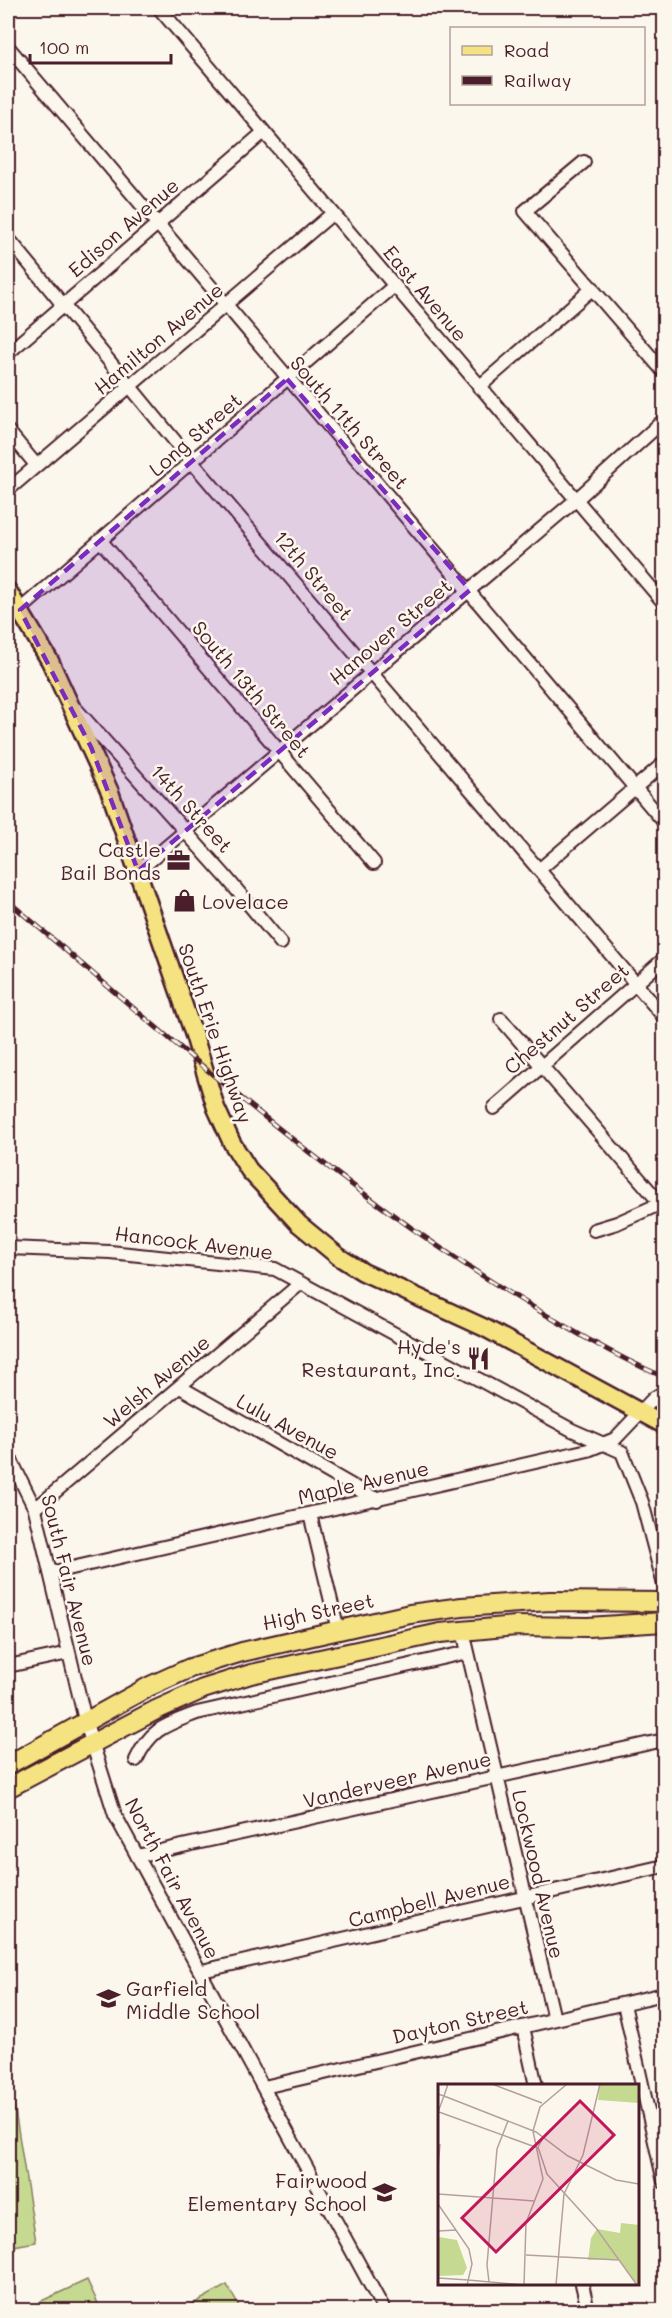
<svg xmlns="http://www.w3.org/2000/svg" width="672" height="2318" viewBox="0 0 672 2318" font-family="Mali,sans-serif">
	<rect width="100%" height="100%" fill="#fbf7ec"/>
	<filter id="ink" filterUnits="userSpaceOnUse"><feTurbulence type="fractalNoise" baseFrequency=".0167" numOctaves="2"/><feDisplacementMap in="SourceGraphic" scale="12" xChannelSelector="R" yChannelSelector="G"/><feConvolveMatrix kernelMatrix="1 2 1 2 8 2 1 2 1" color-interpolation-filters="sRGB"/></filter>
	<g filter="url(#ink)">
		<path fill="#c5da90" stroke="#887c5e" stroke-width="1.5" d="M11,2085L36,2242L8,2247V2086Z
			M87,2280L101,2310H22Z
			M227,2285L241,2310H182Z"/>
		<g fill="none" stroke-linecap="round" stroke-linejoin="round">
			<defs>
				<path id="minor" d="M159,8L664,603
					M8,47L664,822
					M584,162L525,211L664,372
					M8,238L193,463L664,1017
					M8,353L264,132
					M479,387L593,288
					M8,431L36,465
					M8,490L333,213
					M100,540L374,863
					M20,610L394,286
					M76,709L226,877L281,943
					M540,869L664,763
					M138,871L578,498L664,420
					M501,1019L661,1204
					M494,1108L664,959
					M594,1230L617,1223L664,1202
					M8,1248L110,1252L275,1269L572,1430L622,1452L642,1502L664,1585
					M180,1387L377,1500
					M8,1454L35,1509L85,1720L115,1815L384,2310
					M35,1509L301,1283
					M310,1514L338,1630
					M50,1573L588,1450L615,1439L654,1398L664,1392
					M463,1631L554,2019
					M8,1666L69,1653
					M136,1760C151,1728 166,1725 197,1713L468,1652
					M137,1856L664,1740
					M202,1971L664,1866
					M624,2004L664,2182
					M523,2027L536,2086
					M264,2087L664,1994
					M582,2284L588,2310"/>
				<path id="major" d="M8,591L50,661L110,792L194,1035L216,1108L232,1143L249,1170L299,1224L339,1257L363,1272L485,1328L664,1425"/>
				<path id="highway" d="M8,1765L148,1687L190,1668L242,1652L410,1614L462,1607L550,1601L664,1602
					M8,1788L156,1710L203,1689L251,1674L440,1633L516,1626L588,1627L664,1622"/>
			</defs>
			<use href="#minor" stroke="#4a1f2b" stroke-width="16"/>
			<use href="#major" stroke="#4a1f2b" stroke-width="21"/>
			<use href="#highway" stroke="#4a1f2b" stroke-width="22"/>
			<use href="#minor" stroke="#fbf7ec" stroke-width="12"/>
			<use href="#major" stroke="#f5e382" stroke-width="16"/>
			<use href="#highway" stroke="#f5e382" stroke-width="18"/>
			<defs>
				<path id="rail" d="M8,901C168,1037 325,1178 505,1290C556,1321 609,1354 664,1377"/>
			</defs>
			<use href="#rail" stroke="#4a1f2b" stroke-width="5"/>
			<use href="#rail" stroke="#fbf7ec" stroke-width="3" stroke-dasharray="9" stroke-linecap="butt"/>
		</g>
	</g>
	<path fill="#7b2cbf" fill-opacity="0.2" stroke="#7b2cbf" stroke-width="4.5" stroke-dasharray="12 8" stroke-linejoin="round" d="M287,379L470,590L138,871L91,747L20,610Z"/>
	<defs>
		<symbol id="office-bare" viewBox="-9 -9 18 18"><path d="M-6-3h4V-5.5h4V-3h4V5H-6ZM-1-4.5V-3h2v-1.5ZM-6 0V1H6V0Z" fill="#4a1f2b" stroke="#fbf7ec" stroke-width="2.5" paint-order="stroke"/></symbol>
		<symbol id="shop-bare" viewBox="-9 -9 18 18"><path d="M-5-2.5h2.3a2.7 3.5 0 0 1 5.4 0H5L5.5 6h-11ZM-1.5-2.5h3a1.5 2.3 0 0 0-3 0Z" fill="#4a1f2b" stroke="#fbf7ec" stroke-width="2.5" paint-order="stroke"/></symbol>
		<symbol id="restaurant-bare" viewBox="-9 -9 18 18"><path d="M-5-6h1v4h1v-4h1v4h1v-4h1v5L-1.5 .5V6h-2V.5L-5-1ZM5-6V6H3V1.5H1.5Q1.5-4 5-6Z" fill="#4a1f2b" stroke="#fbf7ec" stroke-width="2.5" paint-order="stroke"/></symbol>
		<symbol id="school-bare" viewBox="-9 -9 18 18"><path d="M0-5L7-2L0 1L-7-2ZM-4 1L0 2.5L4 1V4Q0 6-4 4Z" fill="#4a1f2b" stroke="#fbf7ec" stroke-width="2.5" paint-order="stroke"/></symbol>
	</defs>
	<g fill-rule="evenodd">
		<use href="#office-bare" x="162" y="844" width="33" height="33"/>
		<use href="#shop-bare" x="168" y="884" width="33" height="33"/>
		<use href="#restaurant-bare" x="462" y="1342" width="33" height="33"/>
		<use href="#school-bare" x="92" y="1982" width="33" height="33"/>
		<use href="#school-bare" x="368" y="2176" width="33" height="33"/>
	</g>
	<g text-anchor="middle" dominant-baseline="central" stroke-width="5" stroke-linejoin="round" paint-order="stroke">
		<g font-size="20" fill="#4a1f2b" stroke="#fbf7ec">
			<text transform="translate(123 227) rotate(-41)">Edison Avenue</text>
			<text transform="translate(426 293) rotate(50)">East Avenue</text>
			<text transform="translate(158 338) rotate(-40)">Hamilton Avenue</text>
			<text transform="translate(350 422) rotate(49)">South 11th Street</text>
			<text transform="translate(195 434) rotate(-41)">Long Street</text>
			<text transform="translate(314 575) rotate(50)">12th Street</text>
			<text transform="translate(390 631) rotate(-40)">Hanover Street</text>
			<text transform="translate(252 689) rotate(50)">South 13th Street</text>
			<text transform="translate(192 808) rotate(48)">14th Street</text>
			<text transform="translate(566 1018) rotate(-41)">Chestnut Street</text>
			<text transform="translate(216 1033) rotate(71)">South Erie Highway</text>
			<text transform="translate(194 1242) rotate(7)">Hancock Avenue</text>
			<text transform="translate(156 1381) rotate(-40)">Welsh Avenue</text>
			<text transform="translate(288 1426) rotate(29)">Lulu Avenue</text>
			<text transform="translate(363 1482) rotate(-13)">Maple Avenue</text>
			<text transform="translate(70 1580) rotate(76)">South Fair Avenue</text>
			<text transform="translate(318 1611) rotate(-12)">High Street</text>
			<text transform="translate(397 1779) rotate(-13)">Vanderveer Avenue</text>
			<text transform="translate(539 1874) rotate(77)">Lockwood Avenue</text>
			<text transform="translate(173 1878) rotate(62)">North Fair Avenue</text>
			<text transform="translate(429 1900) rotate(-14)">Campbell Avenue</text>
			<text transform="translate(460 2021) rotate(-13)">Dayton Street</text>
		</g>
		<g font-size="20" fill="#4a1f2b" stroke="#fbf7ec" text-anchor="end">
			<text x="161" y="849">Castle<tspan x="161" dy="23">Bail Bonds</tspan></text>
			<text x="202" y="901" text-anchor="start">Lovelace</text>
			<text x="461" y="1346">Hyde's<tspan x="461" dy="23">Restaurant, Inc.</tspan></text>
			<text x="126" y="1988" text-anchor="start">Garfield<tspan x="126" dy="23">Middle School</tspan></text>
			<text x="367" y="2180">Fairwood<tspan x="367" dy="23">Elementary School</tspan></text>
		</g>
	</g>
	<g transform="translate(438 2084)">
		<rect width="201" height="201" fill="#fbf7ec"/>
		<path d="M162,0H201V19L160,16ZM183,139L201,141L200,201L180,175L150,176L153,154L159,145L182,149ZM1,153L19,156L29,184L25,191L0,192Z" fill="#c5da90"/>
		<path fill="none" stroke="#b4a19f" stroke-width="1.5" d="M10,0L6,12L98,48L130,72L178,96L201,100M54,0L104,19M0,10L6,12L0,28M1,28L100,64M0,38V64M95,47L102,23L129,0M105,54L100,63L109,90L158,144L199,201M0,83L2,60M0,110L96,117M0,120L31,165L34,180L29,201M0,147L18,146M88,171L180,176M0,194L30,196M30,196L86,201M51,198L49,181L59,65L70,37M86,201L88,139L105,95L95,47M118,201L126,110L145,71L162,0"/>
		<path fill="#c2185b" fill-opacity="0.15" stroke="#c2185b" stroke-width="3" d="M142,17L176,51L58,168L24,134Z"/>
		<rect width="201" height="201" fill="none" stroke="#4a1f2b" stroke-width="3"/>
	</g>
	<rect width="672" height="2318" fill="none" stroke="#fbf7ec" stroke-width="30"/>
	<rect x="15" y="15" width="642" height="2288" fill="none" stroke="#4a1f2b" stroke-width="2" filter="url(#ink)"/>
	<rect x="450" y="27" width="195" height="78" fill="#fbf7ec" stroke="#b4a19f" stroke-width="1.5"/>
	<rect x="462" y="46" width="30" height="9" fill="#f5e382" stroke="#b4a19f" stroke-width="1.5"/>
	<text x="504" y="57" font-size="18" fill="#4a1f2b">Road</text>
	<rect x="462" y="76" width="30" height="9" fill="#4a1f2b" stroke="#b4a19f" stroke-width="1.5"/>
	<text x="504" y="87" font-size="18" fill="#4a1f2b">Railway</text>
	<path d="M30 54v9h141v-9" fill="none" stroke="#4a1f2b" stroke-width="3"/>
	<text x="39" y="54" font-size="18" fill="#4a1f2b" stroke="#fbf7ec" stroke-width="4.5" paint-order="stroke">100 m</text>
</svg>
